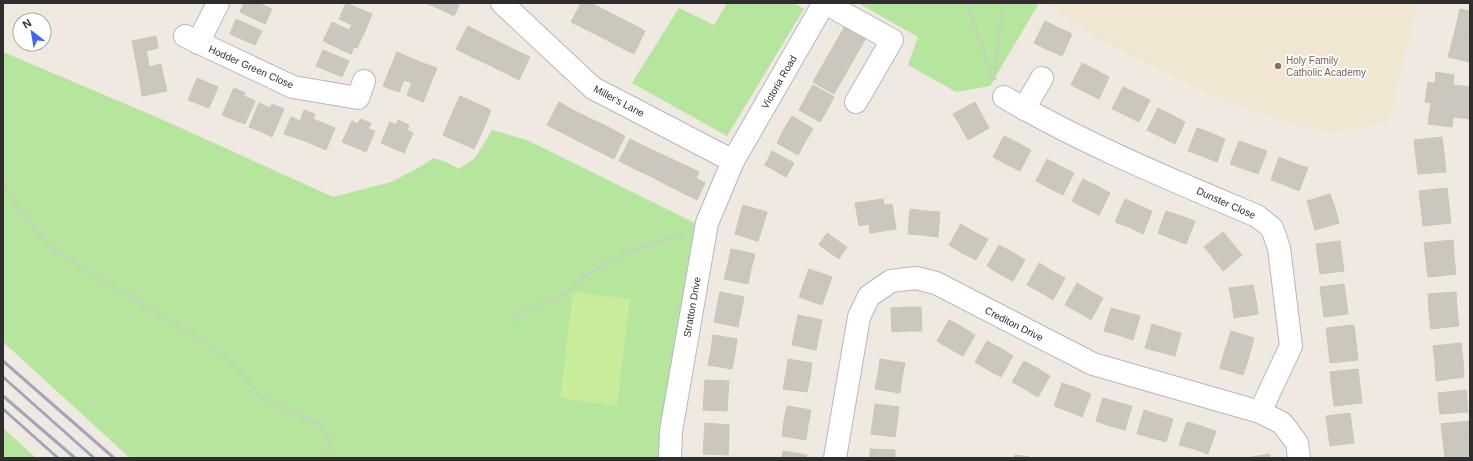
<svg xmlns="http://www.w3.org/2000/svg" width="1473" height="461" viewBox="0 0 1473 461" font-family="Arial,sans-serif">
	<rect width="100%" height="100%" fill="#efe9e1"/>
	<path fill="#f0e6d1" d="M1044,3H1418L1388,124H1374L1333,133L1292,124L1210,95L1096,37Z"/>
	<path fill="#b6e59e" d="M727,3H794L804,9L727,136L632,83L679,8L714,25Z
		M858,3H1039L990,86L956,92L908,65L918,37Z
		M3,52L161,119L333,197L391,182L413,171L434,158L446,162L459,169L475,158L492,130L527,140L695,223L661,422L659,458H130L3,342Z
		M3,428L36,458H3Z"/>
	<path fill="#c9ec9a" d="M573,292L630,299L617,406L560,398Z"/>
	<path fill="#cbc7bf" stroke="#cbc5ba" d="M244,3H259L272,9L265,24L240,12Z
		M346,3L372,14L365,31L339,19Z
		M426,3H442L440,9Z
		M442,3H460L454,16L440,9Z
		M581,3H590L599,7L587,30L571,22Z
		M599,7L614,15L603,38L587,30Z
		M1460,9L1470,11V35L1455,31Z
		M614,15L630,23L618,46L603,38Z
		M236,19L262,31L255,45L230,34Z
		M849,19L870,31L834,94L813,82Z
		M1045,21L1059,28L1048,50L1034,43Z
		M332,22L349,30L352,25L365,31L357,48L354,47L351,54L323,41Z
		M630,23L645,31L634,54L618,46Z
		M468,26L483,34L472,57L456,49Z
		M1059,28L1072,34L1062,56L1048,50Z
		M1455,31L1470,35V62L1448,57Z
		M483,34L499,42L487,64L472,57Z
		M156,36L158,48L146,51L148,59L136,61L132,41Z
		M499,42L515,50L503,72L487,64Z
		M323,50L349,61L342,77L316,66Z
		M515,50L530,57L519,80L503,72Z
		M397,52L420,62L411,83L404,80L399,92L383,86Z
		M148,59L149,67L161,64L164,79L140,83L136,61Z
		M420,62L437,68L423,102L407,95Z
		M1082,63L1096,70L1085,92L1071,85Z
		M1096,70L1109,77L1099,99L1085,92Z
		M1436,72L1454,75L1453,85L1470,87V119L1453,117L1452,127L1428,124L1431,103L1425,102L1428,82L1435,83Z
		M197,78L218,87L209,108L188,100Z
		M164,79L167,91L142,96L140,83Z
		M813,85L834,97L827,110L806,97Z
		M1123,87L1136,93L1125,115L1112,109Z
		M234,88L245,93L234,120L222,115Z
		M1136,93L1150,100L1139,122L1125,115Z
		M244,96L255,101L245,124L234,120Z
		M460,96L491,110L483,130L451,116Z
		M806,97L827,110L820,122L799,110Z
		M559,102L573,110L561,132L547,125Z
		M975,102L982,115L961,127L953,114Z
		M259,103L270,108L260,131L249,127Z
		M272,104L284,109L272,137L260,131Z
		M1158,108L1172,115L1161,137L1147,130Z
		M304,110L315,114L305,141L284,134L291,117L300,121Z
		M573,110L589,118L578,141L561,132Z
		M982,115L989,128L968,140L961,127Z
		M1172,115L1185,122L1175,144L1161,137Z
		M451,116L483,130L474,149L443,135Z
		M792,116L813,129L805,142L784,129Z
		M589,118L604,125L592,148L578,141Z
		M313,119L335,128L326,150L305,141Z
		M360,119L371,123L368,129L375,131L366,152L342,142L352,121L358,124Z
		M398,120L409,125L407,130L413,133L404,153L381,143L390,122L396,125Z
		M604,125L625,136L614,159L592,148Z
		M1197,128L1211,133L1202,156L1188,151Z
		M784,129L805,142L798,155L777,143Z
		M1211,133L1225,139L1217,162L1202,156Z
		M1004,136L1018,143L1006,164L993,157Z
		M1442,137L1444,154L1416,157L1414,140Z
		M630,139L646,147L635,169L619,161Z
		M1239,141L1253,146L1244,169L1230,164Z
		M1018,143L1031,150L1020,171L1006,164Z
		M1253,146L1267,151L1258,174L1244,169Z
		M646,147L661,154L650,176L635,169Z
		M772,151L794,163L786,177L765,165Z
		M661,154L678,162L667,185L650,176Z
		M1444,154L1446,172L1418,174L1416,157Z
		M1279,157L1293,163L1285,185L1271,180Z
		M1047,159L1060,166L1049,188L1036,181Z
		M678,162L699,172L696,178L705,183L697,200L667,185Z
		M1293,163L1308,168L1299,191L1285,185Z
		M1060,166L1074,173L1063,195L1049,188Z
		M1083,179L1097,186L1085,208L1072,201Z
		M1097,186L1110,193L1099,215L1085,208Z
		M1447,188L1449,205L1421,208L1419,191Z
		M1330,194L1335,208L1311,215L1307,201Z
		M883,199L884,205L892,204L896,229L870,233L869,224L859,226L855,203Z
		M1125,199L1138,205L1129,227L1115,222Z
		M743,205L767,212L763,226L739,219Z
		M1138,205L1152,211L1143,234L1129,227Z
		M1449,205L1451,223L1423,226L1421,208Z
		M1335,208L1339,223L1315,230L1311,215Z
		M910,209L925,211L923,235L908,234Z
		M925,211L940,212L938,237L923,235Z
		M1166,211L1181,216L1172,239L1158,233Z
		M1181,216L1195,221L1186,244L1172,239Z
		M739,219L763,226L758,241L735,234Z
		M961,224L974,232L962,253L949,245Z
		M974,232L988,239L976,260L962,253Z
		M1223,232L1233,244L1214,259L1204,247Z
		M827,233L847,247L839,259L819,245Z
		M1453,240L1454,257L1426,260L1424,243Z
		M1340,241L1342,256L1318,259L1316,244Z
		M1233,244L1242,255L1223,271L1214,259Z
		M999,245L1012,252L1000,274L987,266Z
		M731,249L755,254L751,269L728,264Z
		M1012,252L1025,260L1013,281L1000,274Z
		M1342,256L1344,271L1320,274L1318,259Z
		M1454,257L1456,274L1428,277L1426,260Z
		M1039,263L1052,271L1040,292L1027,285Z
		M728,264L751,269L748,284L724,279Z
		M809,269L832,277L827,291L804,283Z
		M1052,271L1065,278L1053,300L1040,292Z
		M804,283L827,291L822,305L799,297Z
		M1077,283L1090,291L1078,312L1065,305Z
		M1344,284L1346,299L1322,302L1320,287Z
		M1253,285L1256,300L1232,303L1229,288Z
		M1090,291L1103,298L1091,320L1078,312Z
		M720,292L744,297L741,312L717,307Z
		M1456,292L1457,309L1429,312L1428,294Z
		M1346,299L1348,314L1324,317L1322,302Z
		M1256,300L1258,314L1234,318L1232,303Z
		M717,307L741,312L738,327L714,322Z
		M906,307H921L922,331H907Z
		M906,307L907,331L892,332L891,308Z
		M1111,308L1125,312L1118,335L1104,331Z
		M1457,309L1459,326L1431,329L1429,312Z
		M1125,312L1140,316L1133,340L1118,335Z
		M798,315L822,320L819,335L795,330Z
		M949,320L962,327L950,349L937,341Z
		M1152,324L1167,329L1160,352L1145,348Z
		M1354,325L1356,343L1328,345L1326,328Z
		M962,327L975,335L963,356L950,349Z
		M1167,329L1181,333L1175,356L1160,352Z
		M795,330L819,335L816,350L792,345Z
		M1231,331L1254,338L1248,360L1224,353Z
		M713,335L737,339L735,353L711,350Z
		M987,341L1000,348L988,370L975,362Z
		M1356,343L1358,360L1330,363L1328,345Z
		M1461,343L1463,360L1435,363L1433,346Z
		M1000,348L1013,356L1001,377L988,370Z
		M711,350L735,353L732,369L708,365Z
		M1224,353L1248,360L1243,375L1220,368Z
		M788,359L812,363L810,377L786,373Z
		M880,359L905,363L902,378L878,374Z
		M1463,360L1464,377L1436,381L1435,363Z
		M1024,361L1037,368L1025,389L1012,382Z
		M1037,368L1050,376L1038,397L1025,389Z
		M1358,369L1360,386L1332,389L1330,372Z
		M786,373L810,377L807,392L783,389Z
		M878,374L902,378L900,393L875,389Z
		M705,380L729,381L728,396L704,395Z
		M1062,383L1077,388L1068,411L1054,406Z
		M1360,386L1362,403L1334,406L1332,389Z
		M1077,388L1091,394L1082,417L1068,411Z
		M1466,390L1468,412L1440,414L1438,393Z
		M704,395L728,396L727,411L703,410Z
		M1103,398L1117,402L1110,426L1096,421Z
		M1117,402L1132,406L1125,430L1110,426Z
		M875,404L899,407L897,422L873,419Z
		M787,406L811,410L808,425L784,421Z
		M1144,410L1159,415L1152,438L1137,434Z
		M1350,413L1352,428L1328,431L1326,416Z
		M1159,415L1173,419L1166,442L1152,438Z
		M873,419L897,422L895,437L871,434Z
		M784,421L808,425L806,440L782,436Z
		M1469,421L1470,438L1443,441L1441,424Z
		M1187,422L1201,426L1194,449L1179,445Z
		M705,423L729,425V440L704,438Z
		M1201,426L1216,431L1208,454L1194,449Z
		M1352,428L1354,443L1330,446L1328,431Z
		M704,438L729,440L728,455L703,454Z
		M1470,438V456L1445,458L1443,441Z
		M870,449L895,450V458H870Z
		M783,451L807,455L806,458H782Z
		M1270,454V458H1245Z
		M1015,455L1030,457L1029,458H1014Z"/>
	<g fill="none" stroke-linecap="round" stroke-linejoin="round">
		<defs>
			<path id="minor" d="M502,3L593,88L733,161
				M825,3L892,40L856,102
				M185,36L293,87L358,98L364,81
				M198,43L218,3
				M1004,97C1084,144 1172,180 1257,216L1272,228L1279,248L1291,346L1260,412
				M1024,109L1042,78
				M670,458L671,431L707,223L733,161L824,3
				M835,458L859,317L869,296L891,281L916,278L936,283L1093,364L1260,412L1282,423L1297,443L1299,458"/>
		</defs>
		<use href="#minor" stroke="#b4b7c1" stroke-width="24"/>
		<path stroke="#c9c9c9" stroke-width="2.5" stroke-dasharray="3 2" stroke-linecap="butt" d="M967,3L993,80
			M995,80L996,59L1003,3
			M3,185L15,203L52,249L206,343L234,365L260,397L321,425L329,438L328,458
			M514,322L520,312L568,292L580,278L627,253L684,232"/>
		<use href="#minor" stroke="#fff" stroke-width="22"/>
		<path stroke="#a3a6b8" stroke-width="3" d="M3,361L114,458
			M3,377L94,458
			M3,396L75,458
			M3,409L58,458"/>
	</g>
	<circle fill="#8d6e63" stroke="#fff" stroke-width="1.5" cx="1278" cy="66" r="4"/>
	<g text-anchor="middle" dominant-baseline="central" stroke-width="3.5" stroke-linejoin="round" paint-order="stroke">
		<g font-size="10" fill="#785e54" stroke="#fff" text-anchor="start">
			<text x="1286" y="60">Holy Family<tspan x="1286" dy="12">Catholic Academy</tspan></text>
		</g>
		<g font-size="10" fill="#2e2e2e" stroke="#fff">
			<text transform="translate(251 67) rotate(24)">Hodder Green Close</text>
			<text transform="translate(779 82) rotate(-60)">Victoria Road</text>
			<text transform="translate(619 101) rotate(28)">Miller's Lane</text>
			<text transform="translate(1226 203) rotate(24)">Dunster Close</text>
			<text transform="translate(692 307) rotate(-80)">Stratton Drive</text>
			<text transform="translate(1014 324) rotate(27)">Crediton Drive</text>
		</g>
	</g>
	<rect width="1473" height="461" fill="none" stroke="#2e2e2e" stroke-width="8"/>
	<g transform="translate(32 32) rotate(329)"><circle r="19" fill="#ffffff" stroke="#ababab"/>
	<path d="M0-3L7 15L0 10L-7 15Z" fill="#4264fb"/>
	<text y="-6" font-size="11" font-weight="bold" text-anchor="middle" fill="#2e2e2e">N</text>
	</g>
</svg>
